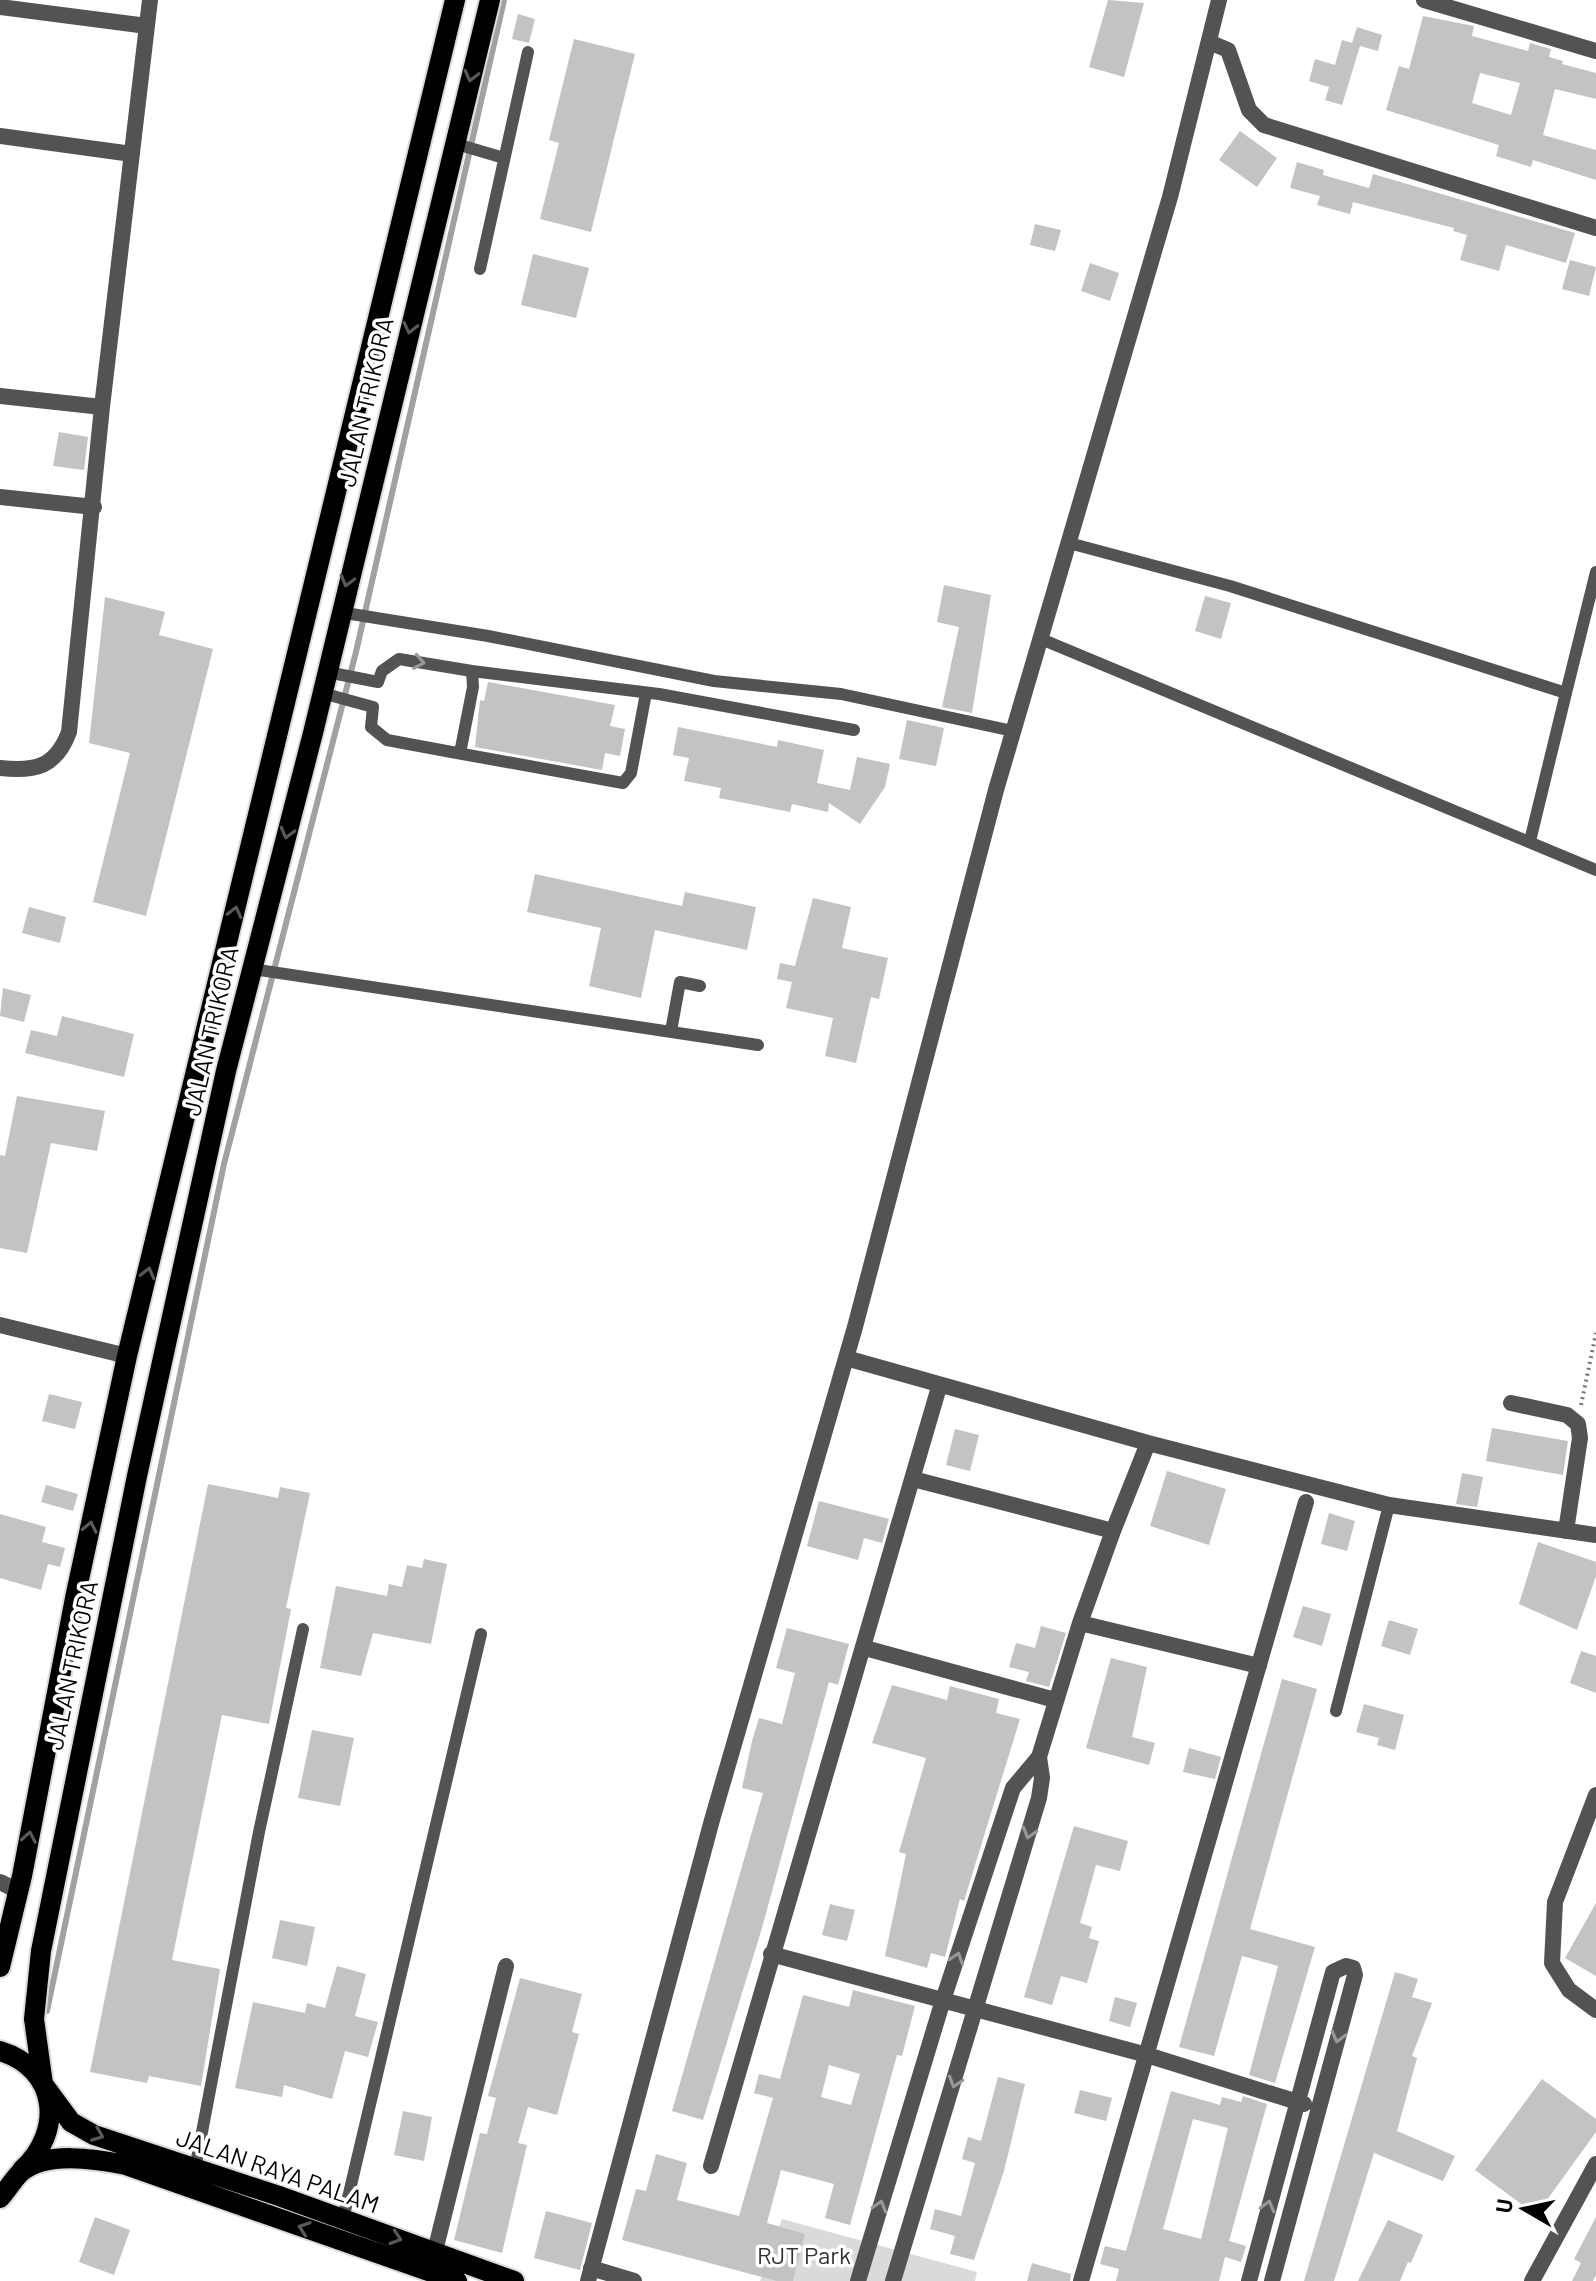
<svg xmlns="http://www.w3.org/2000/svg" width="1596" height="2281" viewBox="0 0 1596 2281" font-family="Barlow,sans-serif">
	<rect width="100%" height="100%" fill="#fff"/>
	<path fill="#dadada" d="M782,2219L977,2272L975,2281H760Z"/>
	<g fill="none" stroke-linecap="round" stroke-linejoin="round">
		<path stroke="#a1a1a1" stroke-width="6" d="M47,2011L224,1164L356,652L504,0"/>
	</g>
	<path fill="#c3c3c3" fill-rule="evenodd" d="M1108,0L1144,3L1124,77L1089,67Z
		M518,14L535,19L529,43L512,39Z
		M1423,16L1474,26L1472,36L1528,51L1530,43L1551,49L1549,57L1563,61L1562,64L1596,73V99L1555,89L1543,135L1596,150V180L1533,160L1531,167L1496,156L1499,145L1386,110L1399,66L1409,69ZM1480,73L1520,83L1511,115L1472,103Z
		M1357,27L1382,35L1378,51L1360,46L1342,105L1325,100L1329,87L1309,81L1315,59L1335,65L1342,40L1352,43Z
		M574,39L635,54L591,232L540,219L559,143L549,140Z
		M1240,131L1277,158L1257,187L1219,160Z
		M1297,162L1324,170L1323,175L1369,188L1373,174L1575,233L1566,263L1506,245L1499,271L1460,260L1467,235L1453,231L1454,228L1353,202L1350,214L1317,205L1320,196L1290,188Z
		M1035,224L1061,230L1055,251L1030,245Z
		M533,254L589,268L576,318L521,305Z
		M1570,260L1596,267L1589,296L1562,289Z
		M1090,263L1119,273L1110,301L1081,291Z
		M59,432L88,437L84,470L53,466Z
		M944,585L991,595L972,713L942,707L959,627L937,622Z
		M1205,596L1231,603L1221,639L1195,631Z
		M105,597L165,612L159,635L213,649L146,916L93,902L130,753L89,743Z
		M488,682L615,705L610,726L625,729L620,756L605,753L602,770L475,747L480,700L484,701Z
		M907,720L944,728L936,766L899,759Z
		M678,727L777,747L778,740L824,750L817,783L850,790L857,757L890,764L885,787L860,824L829,803L828,812L792,804L790,812L719,798L721,788L684,781L689,758L673,755Z
		M535,874L682,906L685,892L756,907L747,950L655,930L641,998L589,986L601,928L527,912Z
		M813,898L851,907L842,948L888,958L879,999L871,997L856,1063L825,1056L833,1018L786,1008L792,982L777,979L780,963L795,966Z
		M29,907L66,917L60,943L22,933Z
		M3,988L31,995L24,1022L0,1016Z
		M62,1016L134,1034L124,1077L25,1053L31,1030L57,1036Z
		M17,1096L105,1111L97,1151L51,1143L27,1253L0,1248V1155L5,1156Z
		M49,1394L82,1402L75,1429L42,1421Z
		M1492,1428L1568,1441L1563,1475L1486,1461Z
		M955,1429L979,1435L970,1471L946,1465Z
		M1167,1471L1226,1489L1209,1545L1150,1526Z
		M1462,1473L1483,1477L1477,1507L1456,1504Z
		M208,1484L278,1498L280,1487L310,1493L286,1608L291,1609L269,1724L222,1715L172,1960L220,1969L201,2086L149,2076L147,2083L90,2072Z
		M46,1485L78,1494L73,1511L41,1502Z
		M819,1501L889,1519L882,1543L864,1538L858,1560L807,1546Z
		M1329,1513L1355,1521L1347,1551L1321,1544Z
		M0,1514L46,1527L42,1542L65,1548L60,1567L48,1564L41,1590L0,1578Z
		M1538,1542L1596,1562V1576L1577,1630L1519,1604Z
		M424,1559L447,1564L431,1644L373,1633L361,1676L320,1668L336,1586L387,1596L389,1584L402,1587L407,1565L422,1568Z
		M1303,1606L1331,1614L1322,1646L1293,1637Z
		M1389,1620L1418,1629L1410,1655L1381,1646Z
		M1041,1626L1066,1633L1049,1687L1026,1681L1029,1672L1009,1667L1016,1643L1035,1648Z
		M787,1628L849,1644L838,1685L829,1682L762,1928L703,2120L672,2111L763,1793L742,1788L752,1741L759,1718L782,1724L795,1673L776,1668Z
		M1581,1651L1596,1656V1693L1570,1683Z
		M1111,1658L1147,1667L1132,1737L1155,1743L1149,1765L1086,1748Z
		M1282,1679L1317,1689L1250,1929L1315,1947L1275,2083L1249,2075L1278,1966L1242,1956L1214,2056L1179,2047Z
		M892,1685L947,1700L950,1686L999,1699L996,1713L1020,1719L964,1901L960,1899L945,1957L931,1953L927,1968L885,1956L906,1854L899,1852L926,1758L872,1743Z
		M1364,1704L1404,1715L1395,1750L1377,1745L1379,1738L1356,1732Z
		M312,1730L354,1738L340,1806L298,1798Z
		M1189,1748L1221,1757L1215,1779L1183,1772Z
		M1074,1826L1128,1841L1120,1871L1096,1865L1080,1923L1092,1927L1089,1938L1099,1941L1087,1983L1061,1976L1052,2005L1024,1997Z
		M1596,1903V1976L1565,1958Z
		M830,1904L855,1910L847,1941L822,1935Z
		M280,1920L315,1927L307,1966L272,1958Z
		M337,1966L366,1974L355,2016L378,2022L368,2057L345,2051L332,2099L284,2085L282,2097L235,2088L253,2002L305,2013L307,2003L325,2008Z
		M1395,1972L1418,1979L1412,1997L1432,2003L1412,2056L1417,2058L1397,2131L1455,2156L1443,2181L1374,2153L1334,2281H1304Z
		M520,1978L582,1994L572,2032L579,2034L557,2115L528,2107L518,2143L527,2145L502,2253L454,2240L480,2133L487,2134L496,2098L488,2096Z
		M853,1990L915,2006L902,2056L897,2055L850,2225L825,2218L834,2184L781,2170L767,2223L805,2234L793,2281H777L622,2240L636,2189L646,2191L656,2154L687,2163L677,2200L739,2216L773,2098L754,2093L759,2074L780,2079L803,1995L849,2007ZM829,2065L860,2074L851,2105L821,2097Z
		M1115,1997L1137,2003L1130,2027L1109,2021Z
		M998,2077L1025,2084L1004,2171L974,2260L950,2254L955,2236L930,2229L935,2209L961,2216L975,2163L962,2159L968,2137L981,2141Z
		M1542,2079L1596,2119V2132L1536,2215L1475,2170Z
		M1080,2090L1112,2098L1106,2121L1074,2113Z
		M1171,2091L1220,2105L1222,2097L1241,2102L1243,2096L1267,2104L1229,2241L1246,2246L1241,2262L1225,2257L1219,2281H1116L1119,2269L1100,2264L1105,2246L1126,2251ZM1193,2119L1228,2128L1201,2239L1163,2229Z
		M403,2111L432,2117L424,2161L394,2155Z
		M546,2211L592,2223L580,2270L534,2258Z
		M95,2217L130,2230L114,2275L79,2262Z
		M1596,2217V2275L1593,2281H1572L1581,2263L1574,2259Z
		M1388,2220L1423,2235L1411,2263L1408,2262L1400,2281H1358Z
		M1032,2263L1071,2274L1070,2281H1027Z"/>
	<g fill="none" stroke-linecap="round" stroke-linejoin="round">
		<defs>
			<path id="primary" d="M490,0L313,733L226,1071L137,1476L41,1951L34,2019L43,2084L71,2122L94,2135L279,2196L514,2281
				M0,1967L22,1876L75,1598L127,1356L455,0
				M0,2051C59,2069 64,2132 22,2170
				M0,2198C7,2190 13,2180 20,2173C45,2150 97,2159 126,2165L457,2281"/>
		</defs>
		<use href="#primary" stroke="#dbdbdb" stroke-width="24"/>
		<path stroke="#757575" stroke-width="4" stroke-dasharray="2 4" stroke-linecap="butt" d="M1581,1405L1596,1333"/>
		<path stroke="#535353" stroke-width="12" d="M453,143L504,158
			M480,269L528,52
			M1069,543L1230,586L1566,693L1530,841
			M339,612L488,636L714,681L841,694L1013,731
			M1041,639L1596,870
			M472,671L659,694L854,730
			M322,693L373,707L371,727L387,740L457,753L461,748L473,687L472,671L399,659L382,671L378,682L327,672
			M1566,693L1596,572
			M457,753L623,783L631,773L646,693
			M252,969L758,1045
			M671,1031L680,982L700,986
			M1336,1711L1389,1505
			M195,2169L259,1832L303,1629
			M343,2219L481,1634"/>
		<path stroke="#535353" stroke-width="16" d="M1424,0L1596,51
			M0,7L147,26
			M1209,42L1228,50L1249,110L1264,125L1596,228
			M0,136L132,154
			M0,396L102,407
			M0,497L94,507
			M0,768C35,772 56,767 69,732L102,407L150,0
			M0,1325L127,1356
			M846,1358L1148,1443L1389,1505L1596,1535
			M1511,1403L1567,1415L1578,1424L1580,1438L1566,1531
			M1113,1531L1148,1443
			M1080,1623L1259,1666
			M865,1648L1055,1700
			M1596,1795L1555,1902L1552,1963L1569,1990L1596,2010
			M0,1882L18,1891
			M771,1954L1147,2055L1304,2104
			M711,2166L939,1387
			M435,2251L506,1966
			M591,2268L634,2281
			M588,2281L712,1820L855,1327L996,790L1170,197L1219,0
			M858,2281L943,2000L1013,1788L1039,1757
			M893,2281L1039,1798L1042,1778L1039,1757L1080,1623L1113,1531L913,1479
			M1081,2281L1306,1502
			M1249,2281L1333,1972L1346,1966L1353,1968L1355,1975L1272,2281
			M1532,2281L1596,2164"/>
		<use href="#primary" stroke="#000" stroke-width="20"/>
	</g>
	<defs><path id="oneway-chevron" d="M-2-3.5L2.5 0L-2 3.5" fill="none" stroke-width="1.6" stroke-linecap="round" stroke-linejoin="round" transform="scale(2)"/></defs>
	<g stroke="#595959">
		<use href="#oneway-chevron" transform="translate(471 76) rotate(104)"/>
		<use href="#oneway-chevron" transform="translate(410 328) rotate(103)"/>
		<use href="#oneway-chevron" transform="translate(347 581) rotate(105)"/>
		<use href="#oneway-chevron" transform="translate(287 833) rotate(105)"/>
		<use href="#oneway-chevron" transform="translate(235 912) rotate(-76)"/>
		<use href="#oneway-chevron" transform="translate(148 1273) rotate(-76)"/>
		<use href="#oneway-chevron" transform="translate(90 1527) rotate(-78)"/>
		<use href="#oneway-chevron" transform="translate(29 1837) rotate(-80)"/>
		<use href="#oneway-chevron" transform="translate(98 2135) rotate(22)"/>
		<use href="#oneway-chevron" transform="translate(304 2228) rotate(-161)"/>
		<use href="#oneway-chevron" transform="translate(396 2238) rotate(18)"/>
	</g>
	<g stroke="#989898">
		<use href="#oneway-chevron" transform="translate(419 662) rotate(10)"/>
		<use href="#oneway-chevron" transform="translate(1029 1833) rotate(107)"/>
		<use href="#oneway-chevron" transform="translate(957 1958) rotate(-72)"/>
		<use href="#oneway-chevron" transform="translate(1338 2037) rotate(105)"/>
		<use href="#oneway-chevron" transform="translate(955 2082) rotate(107)"/>
		<use href="#oneway-chevron" transform="translate(880 2206) rotate(-73)"/>
		<use href="#oneway-chevron" transform="translate(1268 2206) rotate(-75)"/>
	</g>
	<g text-anchor="middle" dominant-baseline="central" stroke-width="7" stroke-linejoin="round" paint-order="stroke">
		<g font-size="24" fill="#000" stroke="#fff">
			<text transform="translate(365 402) rotate(-77)">JALAN TRIKORA</text>
			<text transform="translate(210 1031) rotate(-77)">JALAN TRIKORA</text>
			<text transform="translate(71 1665) rotate(-78)">JALAN TRIKORA</text>
			<text transform="translate(278 2170) rotate(19)">JALAN RAYA PALAM</text>
		</g>
		<g font-size="24" fill="#313131" stroke="#fff">
			<text x="804" y="2254">RJT Park</text>
		</g>
	</g>
	<g transform="translate(1524 2209) rotate(279)" stroke="#ffffff" stroke-width="6" paint-order="stroke">
	<path d="M0-6L14 30L0 20L-14 30Z" fill="#000000"/>
	<text y="-12" font-size="22" font-weight="bold" text-anchor="middle" fill="#000000">U</text>
	</g>
</svg>
